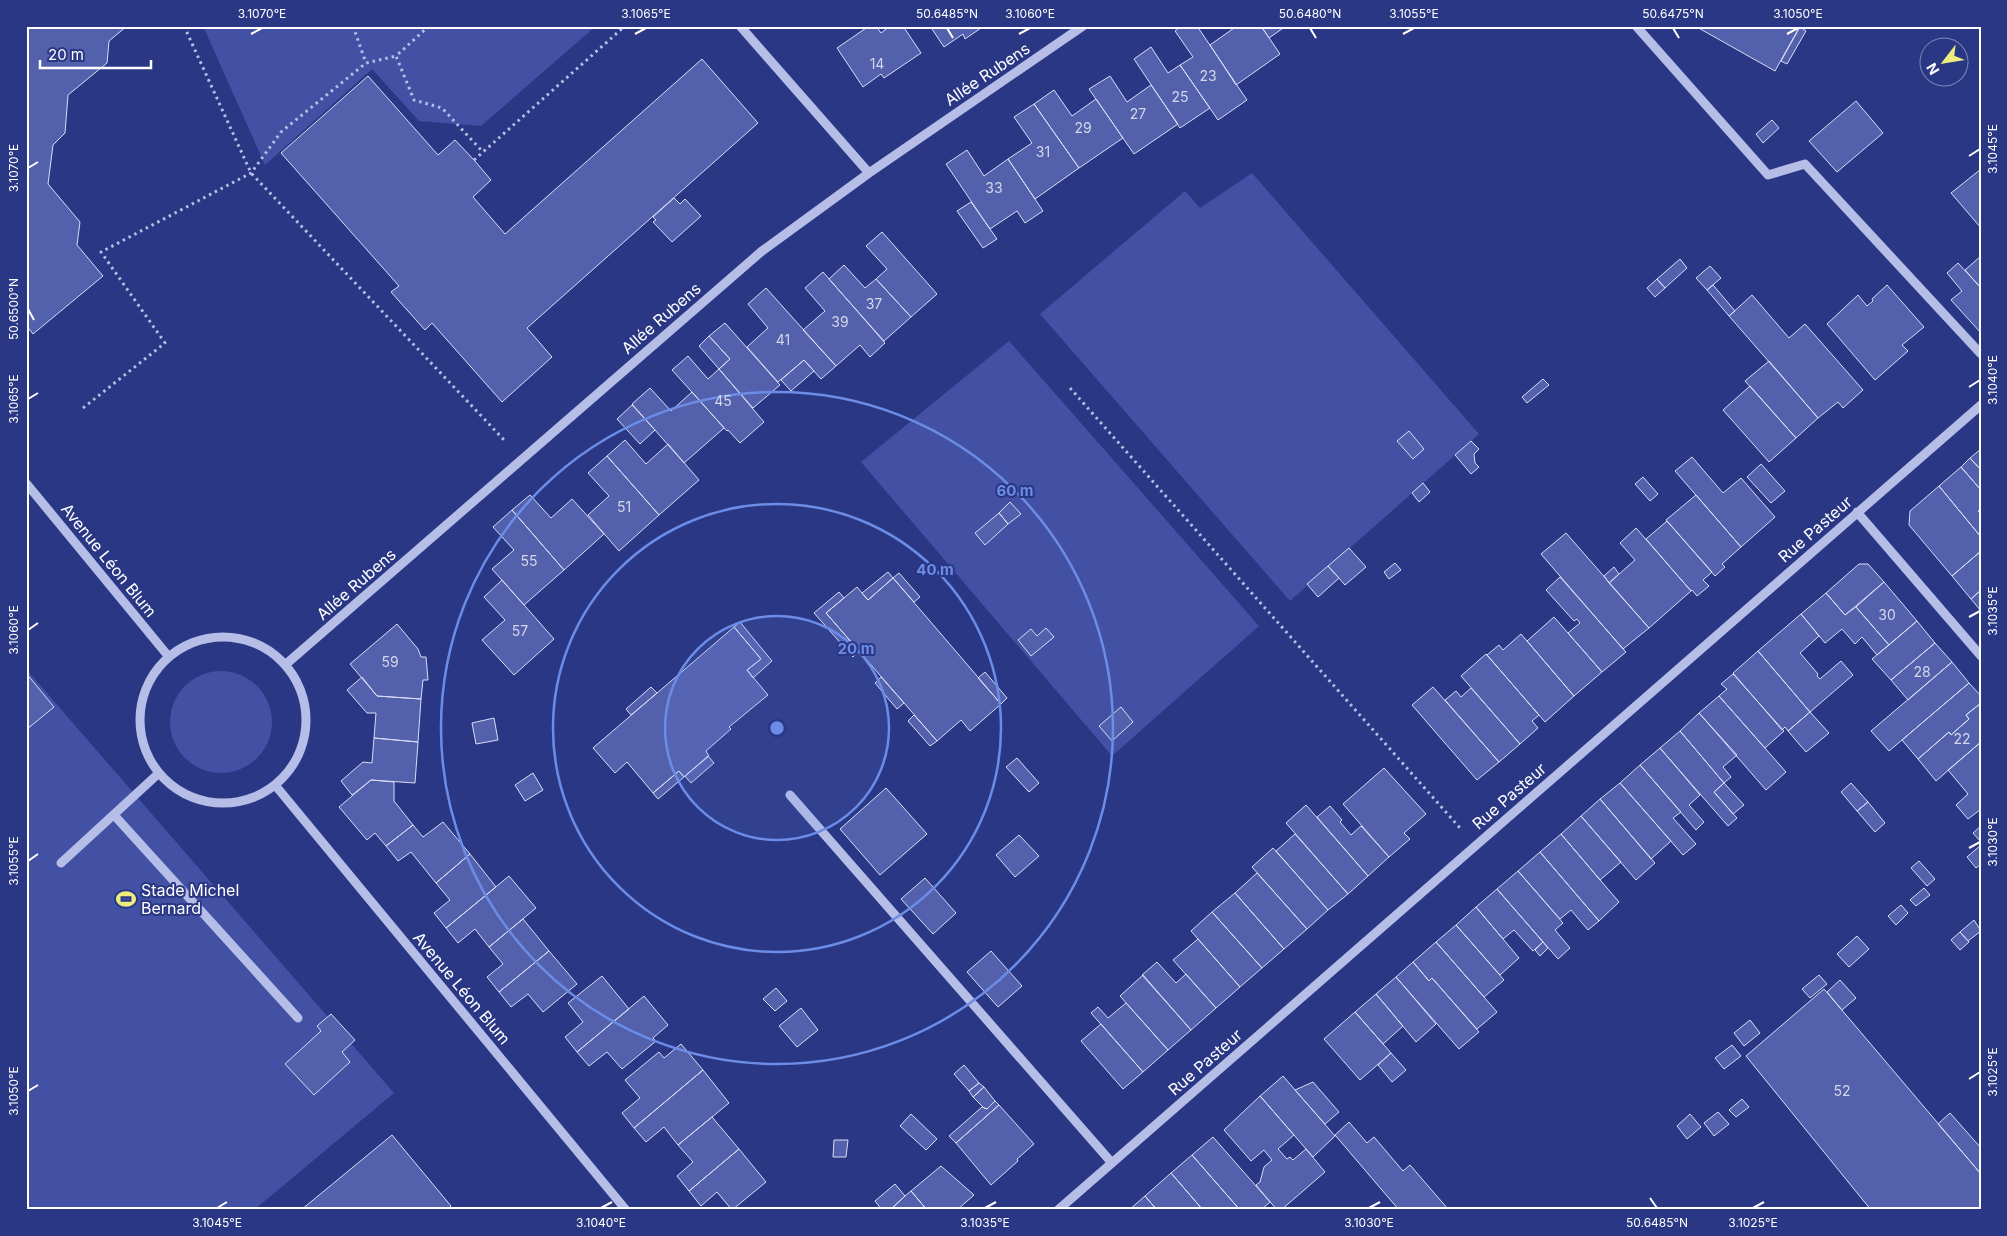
<svg xmlns="http://www.w3.org/2000/svg" width="2007" height="1236" viewBox="0 0 2007 1236" font-family="Inter,sans-serif">
	<rect width="100%" height="100%" fill="#2a3785"/>
	<path fill="#4251a3" d="M203,26H596L481,126L419,121L372,69L265,165Z
		M1252,173L1479,434L1290,601L1040,314L1185,191L1200,208Z
		M1009,341L1259,626L1112,756L861,462Z
		M26,669L394,1093L254,1210H26Z
		M170 722a51 51 0 1 1 102 0a51 51 0 1 1-102 0Z"/>
	<path fill="#5360ac" stroke="#d9ddf6" d="M26,26H127L109,41L107,63L68,95L65,133L53,145L48,184L80,222L77,245L103,276L33,334L26,325Z
		M869,26H876L881,33L890,26H903L921,53L884,78L881,74L863,87L837,48Z
		M930,26H984L965,39L963,34L944,47Z
		M1181,26H1197L1247,100L1218,120L1180,65L1193,57L1175,31Z
		M1232,26H1261L1280,54L1236,85L1210,45L1234,28Z
		M1261,26H1286L1269,38Z
		M1695,26H1800L1775,71Z
		M1800,27L1806,31L1787,64L1781,61Z
		M1151,47L1168,73L1180,65L1210,108L1180,128L1134,59Z
		M702,59L758,123L527,328L552,357L502,402L432,323L425,330L391,292L399,286L281,153L368,76L438,155L455,140L474,160L491,180L473,197L505,234Z
		M1110,76L1127,102L1151,85L1178,124L1134,154L1089,89Z
		M1054,90L1072,116L1096,99L1123,138L1079,168L1034,104Z
		M1856,101L1883,133L1837,172L1809,141Z
		M1034,104L1079,168L1035,199L1008,159L1032,143L1014,117Z
		M1772,120L1779,128L1763,143L1756,134Z
		M967,150L984,176L1008,159L1043,211L1025,223L1017,211L990,229L946,164Z
		M1981,169V228L1951,193Z
		M674,198L680,204L685,199L701,216L672,242L653,222L656,220L653,217Z
		M971,202L997,239L983,248L957,211Z
		M882,232L937,294L911,317L876,279L887,269L866,246Z
		M1981,256V288L1965,270Z
		M1680,259L1687,268L1665,288L1657,279Z
		M1958,263L1981,288V333L1951,300L1962,291L1947,273Z
		M844,265L865,288L876,279L911,317L884,341L829,279Z
		M1710,266L1721,278L1707,290L1696,278Z
		M823,272L885,343L870,357L860,345L836,366L803,330L825,311L805,288Z
		M1657,279L1665,288L1655,297L1647,288Z
		M1713,285L1735,311L1729,316L1707,290Z
		M1887,285L1924,327L1902,345L1908,351L1875,380L1827,324L1858,295L1867,306L1873,301L1872,299Z
		M766,288L836,366L821,379L804,360L778,382L747,347L768,328L748,304Z
		M1752,295L1789,338L1805,324L1863,390L1843,408L1838,402L1818,418L1729,316Z
		M725,323L780,385L753,408L719,369L730,359L709,336Z
		M709,336L730,359L719,369L699,346Z
		M688,356L708,379L719,369L764,422L740,443L728,430L727,431L672,370Z
		M804,360L814,371L791,391L781,380Z
		M1769,361L1818,418L1796,438L1745,381Z
		M1543,379L1549,385L1527,403L1522,397Z
		M1750,386L1796,438L1769,462L1723,410Z
		M650,388L671,411L692,392L724,428L684,463L632,404Z
		M632,405L655,430L640,444L617,419Z
		M1409,431L1424,449L1413,459L1397,441Z
		M625,440L646,464L668,444L699,480L659,515L607,456Z
		M1471,441L1479,449L1474,454L1475,463L1479,467L1471,474L1455,455Z
		M1981,449V470L1970,458Z
		M607,456L659,515L619,551L588,515L609,496L588,473Z
		M1692,457L1723,493L1741,478L1775,517L1741,547L1675,471Z
		M1970,458L1981,470V490L1961,467Z
		M1761,464L1785,491L1771,503L1747,477Z
		M1961,467L1981,490V509L1978,511L1981,513V537L1939,486Z
		M1643,477L1658,494L1650,501L1635,484Z
		M1423,483L1430,492L1419,502L1412,493Z
		M1939,486L1981,537V551L1952,576L1909,525L1910,511Z
		M530,495L551,518L572,499L604,534L564,570L512,510Z
		M1696,495L1741,547L1722,564L1725,567L1715,576L1666,520Z
		M1010,502L1021,514L1008,524L999,513Z
		M512,510L564,570L524,605L492,569L514,550L493,527Z
		M999,513L1008,524L985,545L975,533Z
		M1667,521L1712,572L1703,580L1709,586L1697,596L1692,590L1691,591L1646,539Z
		M1636,528L1691,591L1649,628L1609,583L1635,560L1620,543Z
		M1566,533L1649,628L1623,649L1541,554Z
		M1349,548L1366,567L1345,585L1328,566Z
		M1981,551V590L1971,599L1952,576Z
		M1395,563L1401,570L1389,579L1384,572Z
		M1859,564H1868L1884,582L1845,615L1826,593Z
		M1328,566L1339,578L1318,597L1307,584Z
		M1614,567L1619,574L1609,583L1604,576Z
		M888,572L893,578L868,600L862,593Z
		M899,573L920,597L914,602L893,578Z
		M1560,577L1626,652L1602,672L1568,633L1580,623L1577,619L1574,621L1546,590Z
		M893,578L1001,704L970,731L961,720L937,741L826,613L857,587L868,600Z
		M502,580L554,639L514,675L482,640L505,620L484,597Z
		M1884,582L1917,621L1889,645L1856,607Z
		M1981,590V611L1971,599Z
		M839,592L844,598L826,613L859,651L853,657L814,613Z
		M1826,593L1845,615L1856,607L1889,645L1877,655L1862,637L1855,644L1842,629L1825,643L1801,614Z
		M1801,614L1819,636L1800,653L1818,674L1817,676L1820,679L1841,661L1853,675L1810,712L1758,651Z
		M1554,617L1602,672L1574,696L1527,641Z
		M1917,621L1935,643L1891,680L1872,659Z
		M740,622L772,661L753,678L747,670L761,659L734,627Z
		M397,624L418,649L421,657H426L428,680H423L421,699L377,696L350,664Z
		M734,627L761,659L747,670L768,695L729,727L731,729L706,751L709,756L684,777L679,771L653,793L627,762L615,773L593,748Z
		M1046,628L1054,637L1031,656L1018,640L1031,629L1037,636Z
		M1521,634L1574,696L1545,722L1487,655L1499,645L1503,650Z
		M1935,643L1952,662L1908,700L1891,680Z
		M1758,651L1810,712L1788,731L1785,727L1782,730L1733,673Z
		M1486,654L1539,715L1532,721L1538,728L1520,744L1461,676Z
		M1952,662L1969,683L1889,751L1871,731Z
		M985,672L1007,698L1001,704L978,678Z
		M26,673L54,707L26,730Z
		M1733,674L1784,731L1765,748L1719,696L1727,689L1721,684Z
		M362,677L377,696L421,699L418,742L374,738L376,713H367L347,690Z
		M881,677L904,703L897,709L875,683Z
		M1969,683L1981,696V703L1966,715L1969,719L1951,735L1949,732L1918,759L1902,740Z
		M651,687L657,693L631,715L626,709Z
		M1433,687L1499,762L1477,780L1412,705Z
		M1471,688L1520,744L1499,762L1445,700L1456,691L1461,697Z
		M1719,696L1786,772L1766,790L1699,713Z
		M1981,703V742L1936,781L1918,759L1949,732L1951,735L1969,719L1966,715Z
		M1121,707L1133,722L1112,741L1099,726Z
		M1810,712L1829,733L1806,752L1788,731Z
		M1699,713L1737,755L1723,767L1731,777L1724,783L1680,731Z
		M914,715L937,741L930,746L908,721Z
		M494,718L498,740L476,744L472,723Z
		M1680,731L1724,783L1714,792L1737,818L1728,826L1660,748Z
		M374,738L418,742L415,783L371,780L352,795L341,781L363,762L372,763Z
		M1981,742V809L1968,819L1956,805L1968,794L1948,770Z
		M1660,748L1700,795L1689,805L1704,822L1696,830L1640,765Z
		M708,756L714,763L691,783L685,776Z
		M1017,758L1039,783L1029,792L1006,767Z
		M1640,765L1681,812L1673,818L1696,844L1683,855L1620,783Z
		M1384,768L1426,814L1404,833L1410,839L1389,857L1343,804Z
		M679,771L684,777L658,799L653,793Z
		M533,773L543,790L525,801L515,785Z
		M371,780L394,782V801L413,825L386,846L375,833L367,840L339,807Z
		M1620,783L1671,841L1651,859L1600,799Z
		M1724,783L1744,805L1733,814L1714,792Z
		M1851,783L1868,802L1857,811L1841,792Z
		M886,788L927,834L880,875L840,829Z
		M1600,799L1655,863L1636,880L1581,816Z
		M1868,802L1885,823L1875,832L1857,811Z
		M1306,805L1368,876L1348,894L1286,823Z
		M1330,806L1342,820L1340,822L1351,835L1361,826L1389,857L1368,876L1317,817Z
		M1581,816L1621,862L1600,880L1561,834Z
		M443,822L470,854L436,883L411,852L398,861L386,846L413,825L423,837Z
		M1981,826V842L1973,833Z
		M1295,834L1348,894L1328,910L1276,851Z
		M1561,834L1619,902L1599,921L1540,852Z
		M1019,835L1039,856L1015,877L996,855Z
		M1981,845V864L1976,868L1967,857Z
		M1273,848L1328,910L1307,929L1252,867Z
		M1540,852L1599,921L1588,930L1571,910L1560,919L1518,871Z
		M470,854L496,887L446,928L434,913L450,900L436,883Z
		M1919,861L1935,879L1927,886L1911,868Z
		M1518,871L1563,923L1555,930L1570,948L1558,959L1497,889Z
		M1257,873L1307,929L1284,949L1235,893Z
		M509,876L536,908L489,947L475,929L458,943L446,928Z
		M925,878L956,913L933,934L901,899Z
		M1924,888L1930,895L1916,906L1910,900Z
		M1497,889L1543,942L1533,951L1514,930L1503,939L1476,907Z
		M1235,893L1284,949L1262,968L1212,912Z
		M1901,905L1908,913L1896,925L1888,916Z
		M1476,907L1519,958L1500,975L1456,925Z
		M1212,912L1262,968L1240,987L1191,931Z
		M523,919L549,951L499,992L487,977L503,964L489,947Z
		M1974,920L1981,931L1968,941L1960,932Z
		M1456,925L1504,980L1484,997L1436,942Z
		M1960,932L1969,942L1960,950L1951,940Z
		M1857,936L1869,949L1849,967L1837,954Z
		M1198,939L1240,987L1216,1008L1173,960Z
		M1436,942L1497,1012L1477,1029L1432,978L1429,981L1413,962Z
		M1543,942L1548,948L1540,956L1535,950Z
		M549,951L577,984L543,1012L528,994L511,1007L499,992Z
		M991,951L1022,986L998,1007L967,972Z
		M1157,962L1176,983L1186,974L1216,1008L1191,1030L1142,975Z
		M1413,962L1429,981L1432,978L1479,1032L1459,1049L1396,977Z
		M1143,975L1191,1030L1168,1050L1120,996Z
		M1819,975L1827,984L1810,998L1802,989Z
		M602,976L629,1009L577,1052L565,1037L583,1022L568,1003Z
		M1396,977L1436,1024L1416,1042L1376,994Z
		M1840,980L1856,998L1842,1010L1827,992Z
		M776,988L787,1001L775,1011L763,999Z
		M1824,989L1981,1174V1210H1871L1746,1056Z
		M1376,994L1403,1026L1383,1044L1355,1012Z
		M644,996L668,1025L653,1038L656,1041L622,1069L607,1052L589,1066L577,1052Z
		M1126,1003L1168,1050L1143,1072L1091,1013L1098,1007L1108,1018Z
		M801,1008L818,1030L797,1047L779,1026Z
		M1355,1012L1391,1053L1360,1080L1324,1039Z
		M331,1014L355,1040L342,1052L350,1062L314,1095L285,1064L321,1031L317,1026Z
		M1750,1020L1760,1033L1744,1046L1734,1033Z
		M1101,1024L1143,1072L1123,1089L1081,1041Z
		M681,1044L703,1070L634,1128L622,1113L640,1098L625,1080L659,1052L664,1058Z
		M1732,1045L1741,1056L1724,1069L1715,1058Z
		M1391,1053L1406,1070L1392,1082L1378,1065Z
		M964,1065L979,1083L969,1091L954,1074Z
		M703,1070L729,1103L678,1145L664,1127L646,1142L634,1128Z
		M1283,1076L1335,1136L1313,1157L1260,1096Z
		M1313,1082L1339,1112L1325,1124L1295,1090Z
		M979,1083L984,1087L973,1097L969,1091Z
		M984,1087L995,1101L987,1109L984,1108L973,1097Z
		M1260,1096L1294,1135L1278,1149L1287,1159L1290,1157L1293,1160L1306,1149L1325,1172L1281,1210H1277L1256,1185L1260,1182L1264,1167L1272,1160L1264,1150L1251,1161L1224,1130Z
		M1742,1099L1749,1107L1736,1117L1729,1110Z
		M995,1101L999,1105L956,1143L949,1136L982,1107L987,1109Z
		M999,1105L1034,1144L1017,1159L1018,1161L991,1185L956,1143Z
		M1718,1112L1729,1124L1714,1136L1704,1123Z
		M1950,1113L1981,1148V1174L1938,1124Z
		M911,1114L937,1139L926,1150L900,1126Z
		M1690,1114L1701,1127L1687,1139L1677,1126Z
		M712,1117L739,1149L689,1191L677,1176L693,1162L678,1145Z
		M1349,1122L1367,1143L1374,1137L1403,1171L1410,1165L1448,1209L1399,1210L1335,1135Z
		M392,1135L451,1206L447,1210H301Z
		M1213,1137L1270,1202L1261,1210H1240L1192,1155Z
		M834,1140H848L846,1157H833Z
		M739,1149L766,1182L732,1210L717,1192L701,1206L689,1191Z
		M1192,1155L1240,1210H1203L1171,1173Z
		M941,1166L974,1195L957,1210H927L911,1191Z
		M1171,1173L1203,1210H1157L1145,1196Z
		M895,1184L905,1196L890,1210H882L875,1201Z
		M911,1191L927,1210H890L905,1196Z
		M1145,1196L1157,1210H1129Z"/>
	<g fill="none" stroke-linecap="round" stroke-linejoin="round">
		<path stroke="#b6bde7" stroke-width="3" stroke-dasharray="2.5 4" stroke-linecap="butt" d="M184,26L251,173L506,442
			M353,26L366,63
			M429,26L396,56L414,100L442,108L483,152
			M474,160L625,26
			M1070,388L1460,828
			M83,408L165,343L101,252L251,173L281,132L366,63L396,56"/>
		<path stroke="#b6bde7" stroke-width="9" d="M740,26L869,173
			M1636,26L1768,175L1805,164L1981,354
			M26,483L169,657
			M1857,512L1981,656
			M140 720a83 83 0 1 1 166 0a83 83 0 1 1-166 0Z
			M285,665L762,251L869,173L1083,26
			M275,785L626,1210
			M790,795L1112,1163
			M114,815L298,1018
			M61,863L159,773
			M1058,1210L1981,405"/>
	</g>
	<path fill="none" stroke="#fff" stroke-width="2" d="M947,28L953,38M1310,28L1316,38M1673,28L1679,38M251,34L262,28M635,34L646,28M1019,34L1030,28M1403,34L1414,28M1787,34L1798,28M1969,156L1980,149M28,168L38,162M28,309L34,320M1969,387L1980,380M28,399L38,393M1969,617L1980,611M28,630L38,623M1969,848L1980,842M28,861L38,854M1969,1079L1980,1072M28,1091L38,1085M1650,1198L1657,1208M217,1208L227,1202M601,1208L612,1202M985,1208L996,1202M1369,1208L1380,1202M1753,1208L1764,1202"/>
	<circle cx="777" cy="728" r="112" fill="#6c8ce6" fill-opacity=".12"/>
	<g fill="none" stroke="#6c8ce6" stroke-width="2.5">
		<circle cx="777" cy="728" r="112"/>
		<circle cx="777" cy="728" r="224"/>
		<circle cx="777" cy="728" r="336"/>
	</g>
	<defs>
		<symbol id="stadium-bare" viewBox="-9 -9 18 18"><path d="M0-5a6.5 5 0 1 0 0 10a6.5 5 0 1 0 0-10ZM-3.5-1.8h7v3.6h-7Z" fill="#eced7e" stroke="#2a3785" stroke-width="2.5" paint-order="stroke"/></symbol>
	</defs>
	<g fill-rule="evenodd">
		<use href="#stadium-bare" x="112" y="885" width="28" height="28"/>
	</g>
	<g text-anchor="middle" dominant-baseline="central" stroke-width="4" stroke-linejoin="round" paint-order="stroke">
		<g font-size="14" fill="#d4d7ea">
			<text x="877" y="63">14</text>
			<text x="1208" y="75">23</text>
			<text x="1180" y="96">25</text>
			<text x="1138" y="113">27</text>
			<text x="1083" y="127">29</text>
			<text x="1043" y="151">31</text>
			<text x="994" y="187">33</text>
			<text x="874" y="303">37</text>
			<text x="840" y="321">39</text>
			<text x="783" y="339">41</text>
			<text x="723" y="400">45</text>
			<text x="624" y="506">51</text>
			<text x="529" y="560">55</text>
			<text x="1887" y="614">30</text>
			<text x="520" y="630">57</text>
			<text x="390" y="661">59</text>
			<text x="1922" y="671">28</text>
			<text x="1962" y="738">22</text>
			<text x="1842" y="1090">52</text>
		</g>
		<g font-size="16" fill="#fff" stroke="#2a3785">
			<text transform="translate(987 74) rotate(-34)">Allée Rubens</text>
			<text transform="translate(661 318) rotate(-41)">Allée Rubens</text>
			<text transform="translate(1815 529) rotate(-41)">Rue Pasteur</text>
			<text transform="translate(109 560) rotate(51)">Avenue Léon Blum</text>
			<text transform="translate(356 584) rotate(-41)">Allée Rubens</text>
			<text transform="translate(1509 796) rotate(-41)">Rue Pasteur</text>
			<text transform="translate(462 988) rotate(50)">Avenue Léon Blum</text>
			<text transform="translate(1205 1062) rotate(-41)">Rue Pasteur</text>
		</g>
		<g font-size="16" fill="#fff" stroke="#2a3785" text-anchor="start">
			<text x="141" y="890">Stade Michel<tspan x="141" dy="18">Bernard</tspan></text>
		</g>
	</g>
	<circle cx="777" cy="728" r="8" fill="#6c8ce6" stroke="#2a3785" stroke-width="2.5"/>
	<g font-size="15" text-anchor="middle" font-weight="bold" fill="#6c8ce6" stroke="#2a3785" stroke-width="4" stroke-linejoin="round" paint-order="stroke">
		<text x="1015" y="496">60 m</text>
		<text x="935" y="575">40 m</text>
		<text x="856" y="654">20 m</text>
	</g>
	<rect width="2007" height="1236" fill="none" stroke="#2a3785" stroke-width="55"/>
	<g transform="translate(1944 62) rotate(239)"><circle r="24" fill="#2a3785" stroke="#7f87b6"/>
	<path d="M0-4L9 19L0 12L-9 19Z" fill="#eced7e"/>
	<text y="-8" font-size="14" font-weight="bold" text-anchor="middle" fill="#ffffff">N</text>
	</g>
	<path d="M40 60v8h111v-8" fill="none" stroke="#ffffff" stroke-width="2.5"/>
	<text x="48" y="60" font-size="15" fill="#ffffff" stroke="#2a3785" stroke-width="4" paint-order="stroke">20 m</text>
	<rect x="28" y="28" width="1952" height="1180" fill="none" stroke="#fff" stroke-width="2"/>
	<g font-size="12" text-anchor="middle" fill="#fff">
		<text x="262" y="18">3.1070°E</text>
		<text x="646" y="18">3.1065°E</text>
		<text x="947" y="18">50.6485°N</text>
		<text x="1030" y="18">3.1060°E</text>
		<text x="1310" y="18">50.6480°N</text>
		<text x="1414" y="18">3.1055°E</text>
		<text x="1673" y="18">50.6475°N</text>
		<text x="1798" y="18">3.1050°E</text>
		<text transform="translate(1993 149) rotate(-90)" y="4">3.1045°E</text>
		<text transform="translate(14 168) rotate(-90)" y="4">3.1070°E</text>
		<text transform="translate(14 309) rotate(-90)" y="4">50.6500°N</text>
		<text transform="translate(1993 380) rotate(-90)" y="4">3.1040°E</text>
		<text transform="translate(14 399) rotate(-90)" y="4">3.1065°E</text>
		<text transform="translate(1993 611) rotate(-90)" y="4">3.1035°E</text>
		<text transform="translate(14 630) rotate(-90)" y="4">3.1060°E</text>
		<text transform="translate(1993 842) rotate(-90)" y="4">3.1030°E</text>
		<text transform="translate(14 861) rotate(-90)" y="4">3.1055°E</text>
		<text transform="translate(1993 1072) rotate(-90)" y="4">3.1025°E</text>
		<text transform="translate(14 1091) rotate(-90)" y="4">3.1050°E</text>
		<text x="217" y="1227">3.1045°E</text>
		<text x="601" y="1227">3.1040°E</text>
		<text x="985" y="1227">3.1035°E</text>
		<text x="1369" y="1227">3.1030°E</text>
		<text x="1657" y="1227">50.6485°N</text>
		<text x="1753" y="1227">3.1025°E</text>
	</g>
</svg>
